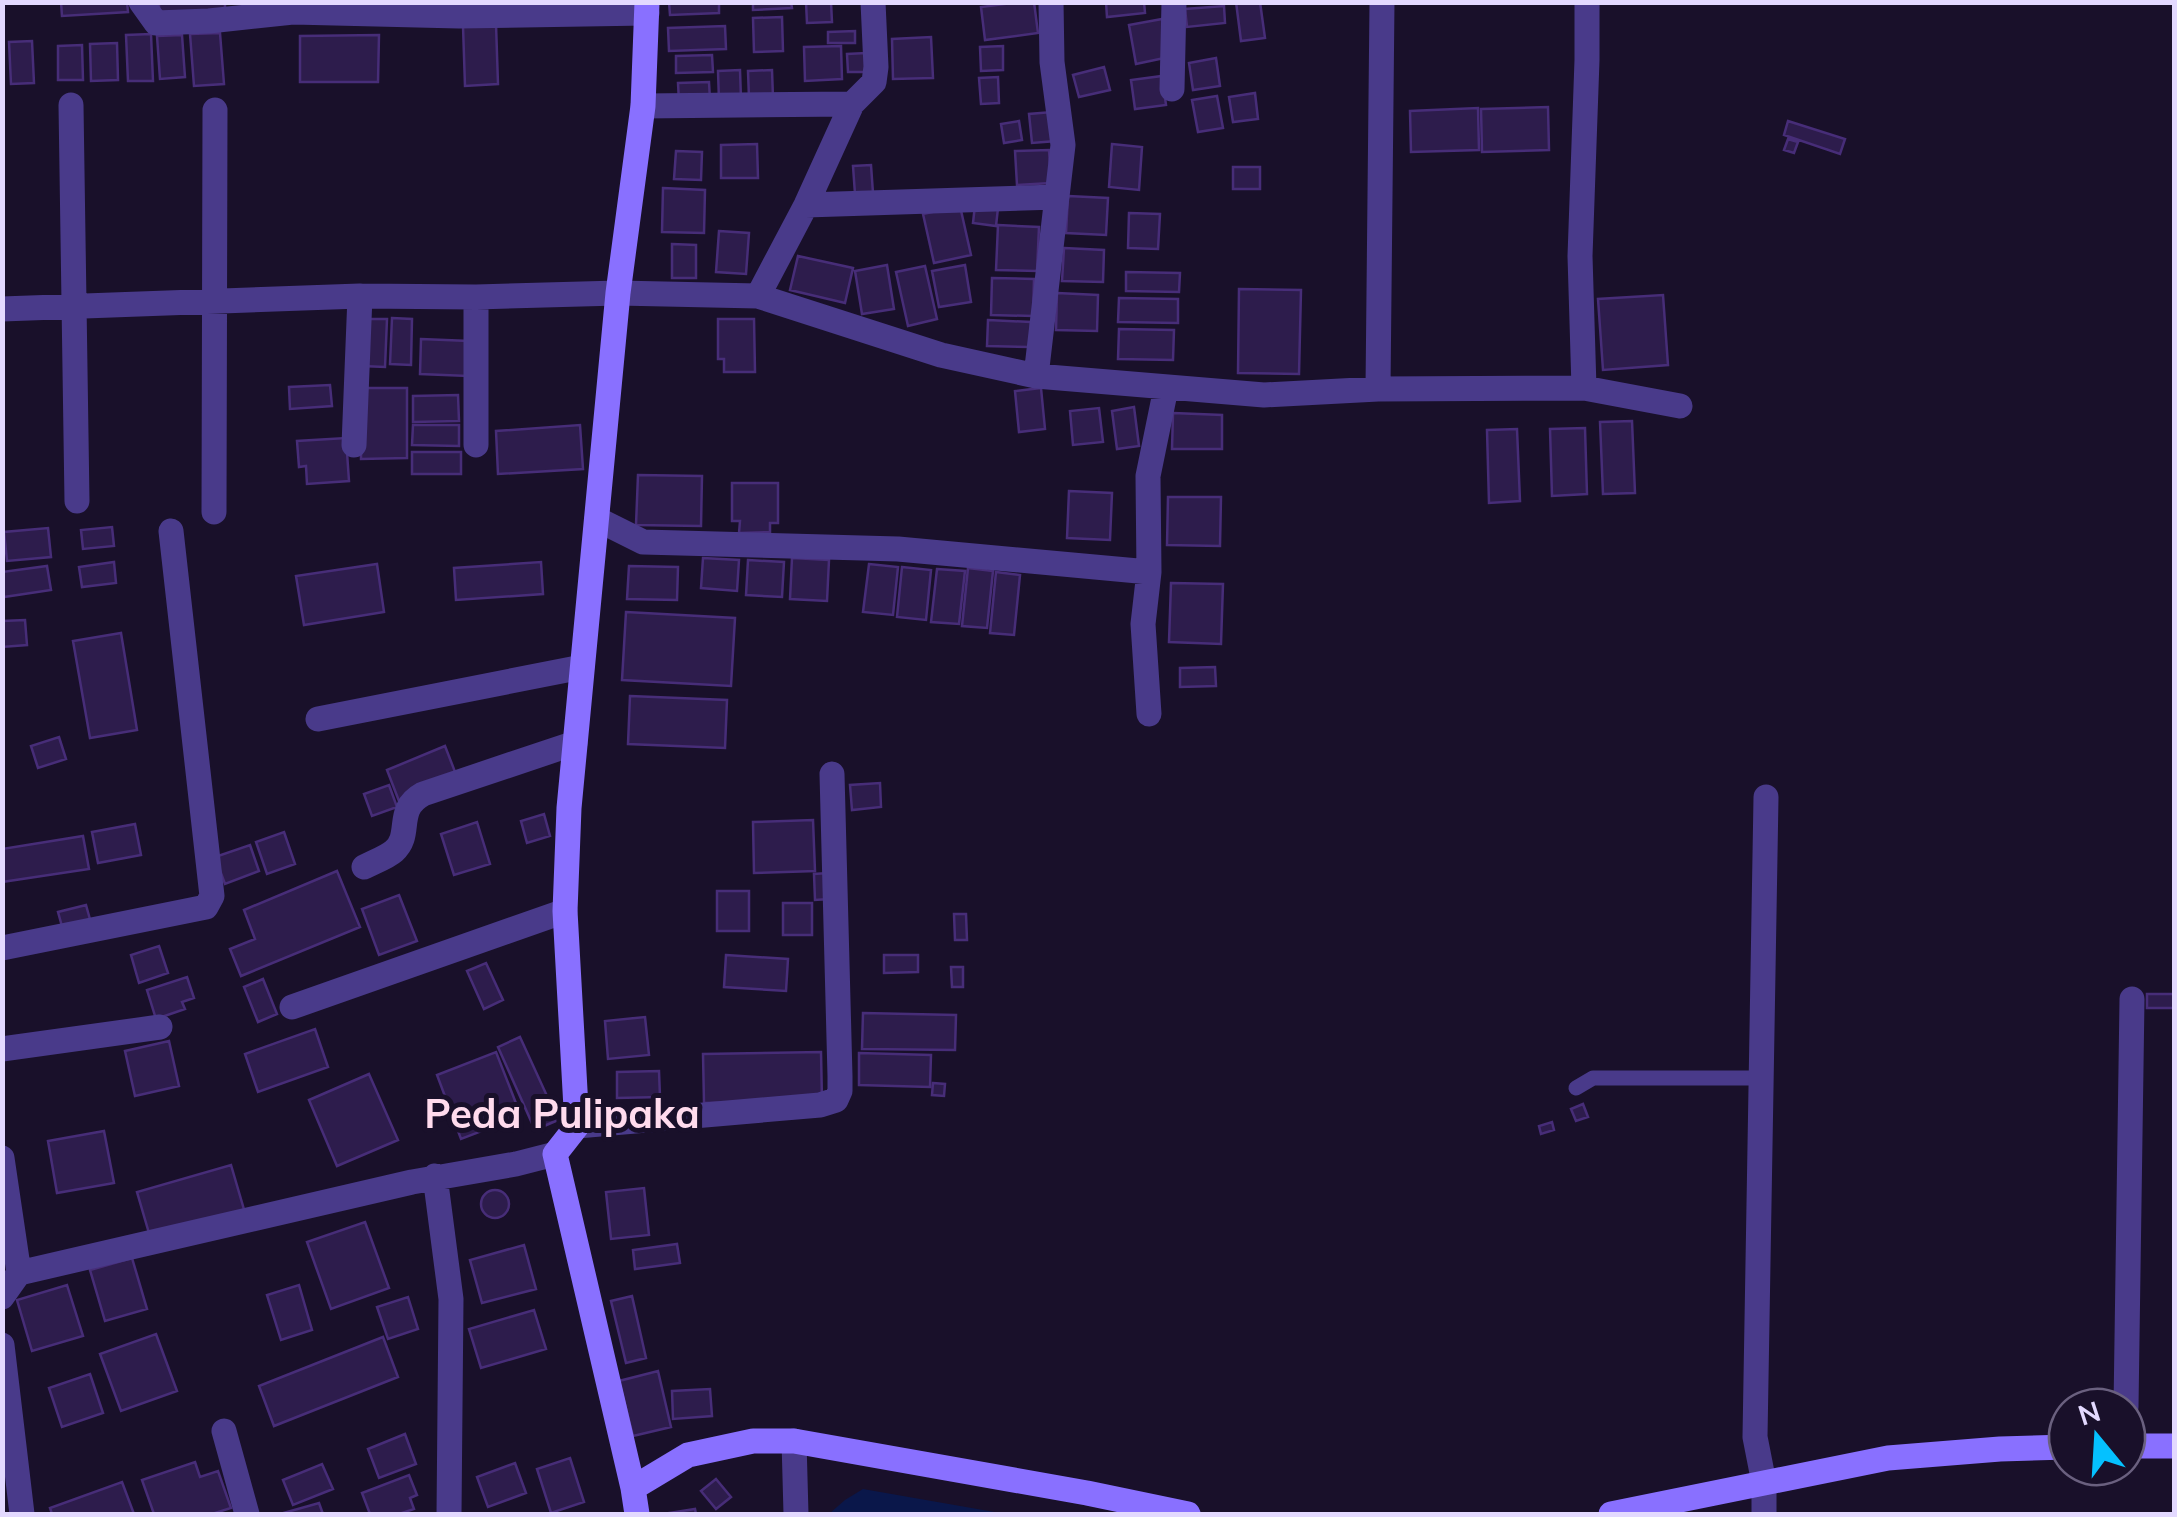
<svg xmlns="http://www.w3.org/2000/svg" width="2177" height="1517" viewBox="0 0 2177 1517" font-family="Mulish,sans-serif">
	<rect width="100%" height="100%" fill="#19102a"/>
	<path fill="#0a174a" d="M863,1489L1006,1514H829L845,1500Z"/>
	<path fill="#2d1c4c" stroke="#472d78" stroke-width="2.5" d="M61,2H127L128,12L62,16Z
		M159,2H225V13H159Z
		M669,2H719V13L670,15Z
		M753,2H791L792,8L753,10Z
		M806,2H831L832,22L807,23Z
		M1020,2H1034L1038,33L985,40L981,7Z
		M1106,2H1144L1145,13L1107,17Z
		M1236,2H1260L1265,38L1241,41Z
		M1224,6L1225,23L1187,27L1185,9Z
		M782,17L783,51L754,52L753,18Z
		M1162,19L1169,57L1136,64L1129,25Z
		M496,24L498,84L465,86L463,26Z
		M725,26L726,49L669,51L668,28Z
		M855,31V43H828V32Z
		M220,33L224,84L194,86L190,34Z
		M151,34L153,81H128L126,35Z
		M182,35L185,77L160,79L157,36Z
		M379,35L378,82H300V36Z
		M931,37L933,78L893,79L892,39Z
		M32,41L34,83L11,84L9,42Z
		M117,43L118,80L91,81L90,44Z
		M82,45L83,80H58V46Z
		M841,46L842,79L805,81L804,47Z
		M1003,46V70L981,71L980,47Z
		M866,53V72H848L847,54Z
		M712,55L713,72L676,73V56Z
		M1216,58L1220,86L1193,90L1189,63Z
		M1104,67L1110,90L1079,97L1073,75Z
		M740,70L741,99L719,101L718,71Z
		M772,70L773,98H749L748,71Z
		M1162,76L1166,105L1135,109L1131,80Z
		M998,77L999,103L981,104L979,78Z
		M709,82L710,100L679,102L678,83Z
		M1255,93L1258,119L1233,122L1229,97Z
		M1217,96L1223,128L1198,132L1192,100Z
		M1548,107L1549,150L1482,152L1481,109Z
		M1478,108L1479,150L1411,152L1410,111Z
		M1052,112L1056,141L1032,143L1029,114Z
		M1019,121L1022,140L1004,143L1001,124Z
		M1788,121L1845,139L1840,154L1784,135Z
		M1788,139L1798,142L1794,153L1784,150Z
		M757,144L758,178H721V145Z
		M1112,144L1142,147L1139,190L1109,187Z
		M1049,150L1051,183L1017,185L1015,151Z
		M676,151L702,152L701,180L674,179Z
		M871,165L873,193L855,194L853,166Z
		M1233,167H1260V189H1233Z
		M663,188L705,190L704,233L662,232Z
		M1068,196L1108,198L1106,235L1066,233Z
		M975,205L998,208L996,226L973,223Z
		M960,206L971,255L934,263L923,214Z
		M1129,213L1160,214L1158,249L1128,248Z
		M998,225L1039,227L1037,271L996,270Z
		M719,231L749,233L746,274L716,272Z
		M672,244L696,245V278H672Z
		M1064,248L1104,250L1103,282L1062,281Z
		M798,256L853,268L845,303L790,290Z
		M887,265L894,309L862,314L855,271Z
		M965,265L971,302L939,307L932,271Z
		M925,266L937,319L908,326L896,272Z
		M1126,272L1180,273L1179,292L1126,291Z
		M992,278L1034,279L1033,316L991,315Z
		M1239,289L1301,290L1299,374L1238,373Z
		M1057,293L1098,295L1097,331L1056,330Z
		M1663,295L1668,365L1603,370L1598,299Z
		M1119,298L1178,299V323L1118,322Z
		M392,318L412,319L411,365L390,364Z
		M364,319H387L385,367L362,366Z
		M718,319H754L755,372H724V359H718Z
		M988,320L1031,322L1030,347L987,346Z
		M1119,329L1174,330L1173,360L1118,359Z
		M421,339L469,341L468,376L420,374Z
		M330,385L332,406L290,409L289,387Z
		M361,388H407V458L361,459Z
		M1041,388L1045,429L1019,432L1015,391Z
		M458,395L459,421L413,422V396Z
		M1134,407L1139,446L1117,449L1112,411Z
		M1099,408L1103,442L1073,445L1070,411Z
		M1173,413L1222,415V449H1172Z
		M1632,421L1635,493L1603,494L1600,422Z
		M413,425H459V446L412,445Z
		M580,425L583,469L498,474L496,431Z
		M1585,428L1587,494L1552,496L1550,429Z
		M1517,429L1520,501L1489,503L1487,430Z
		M346,438L349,481L307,484L306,466L299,467L297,441Z
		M412,452H461V474H412Z
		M638,475L702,476L701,526L636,525Z
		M732,483H778V523H770V532L739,533L740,521H732Z
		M1069,491L1112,493L1110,540L1067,538Z
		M1168,497H1221L1220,546L1167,545Z
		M112,527L114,546L83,549L81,530Z
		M48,528L51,557L7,561L4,532Z
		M703,558L739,560L737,591L701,588Z
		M792,558L829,560L827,601L790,599Z
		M748,560L784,562L782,597L746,595Z
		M114,562L116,583L82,587L79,567Z
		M541,562L543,594L456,600L454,568Z
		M377,564L384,612L304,625L296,576Z
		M869,564L898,567L893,615L863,612Z
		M47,566L51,590L4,597L2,572Z
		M629,566L678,567L677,600L627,599Z
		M902,567L931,570L926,620L897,617Z
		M968,568L993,571L987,628L962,626Z
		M937,569L965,571L959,624L931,622Z
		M996,572L1020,575L1014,635L990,633Z
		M1171,583L1223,584L1221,644L1169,642Z
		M626,612L735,618L731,686L622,680Z
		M25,620L27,645L2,647V621Z
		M121,633L137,730L90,738L73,641Z
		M1215,667L1216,686L1180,687V668Z
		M630,696L727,700L725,748L628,744Z
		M59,737L66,759L38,768L31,746Z
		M445,746L457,777L399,801L387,770Z
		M880,783L881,807L852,810L850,785Z
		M389,785L397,807L372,816L364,794Z
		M544,814L550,836L527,843L521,821Z
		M813,820L815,871L754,873L753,822Z
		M477,822L490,864L454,875L441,834Z
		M135,824L141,855L98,863L92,832Z
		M284,832L295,864L267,874L256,842Z
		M83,836L89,869L2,882V849Z
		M250,845L259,871L225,884L215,857Z
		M337,871L360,927L241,976L230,949L255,939L244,910Z
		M828,873L829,899L815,900L814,874Z
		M717,891H749V931H717Z
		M399,895L417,941L379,955L362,909Z
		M783,903H812V935H783Z
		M86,905L91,923L63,930L58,912Z
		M954,914H966L967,940H955Z
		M159,946L168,973L139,983L131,955Z
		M726,955L788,959L786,991L724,987Z
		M884,955H918V972L884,973Z
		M486,963L503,1000L484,1009L467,971Z
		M951,967H963V987H952Z
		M187,977L194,998L182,1002L185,1009L156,1019L147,990Z
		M263,979L277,1014L258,1022L244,987Z
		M2147,994H2174V1008H2147Z
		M863,1013L956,1015L955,1050L862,1049Z
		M645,1017L649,1055L608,1059L605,1021Z
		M315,1029L328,1067L258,1092L245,1054Z
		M520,1037L558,1120L535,1130L498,1047Z
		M169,1041L179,1086L135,1096L125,1051Z
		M496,1052L521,1116L461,1139L437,1075Z
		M821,1052L822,1101L704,1103L703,1054Z
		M859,1053L931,1055L930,1087L859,1085Z
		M659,1071L660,1097L617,1098V1072Z
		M369,1074L398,1140L337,1166L309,1100Z
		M933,1083L945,1084L944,1096L932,1095Z
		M1583,1104L1588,1117L1576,1121L1571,1109Z
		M1552,1122L1554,1130L1541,1134L1539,1126Z
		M104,1131L114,1183L57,1193L48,1141Z
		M231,1165L245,1213L151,1240L137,1192Z
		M644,1188L649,1235L611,1239L606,1192Z
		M481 1204a14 14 0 1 1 28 0a14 14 0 1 1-28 0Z
		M365,1222L389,1288L331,1309L307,1242Z
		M677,1244L680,1263L635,1269L633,1250Z
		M524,1245L536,1289L482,1303L470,1260Z
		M132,1258L147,1309L105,1321L90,1270Z
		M67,1285L83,1336L32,1351L17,1300Z
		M299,1285L312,1330L281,1340L267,1295Z
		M632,1296L646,1358L626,1363L611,1301Z
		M408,1297L418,1329L388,1339L377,1307Z
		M534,1310L546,1349L481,1368L469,1329Z
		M156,1334L177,1391L121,1411L100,1354Z
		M383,1337L398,1377L274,1426L259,1386Z
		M658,1371L671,1427L633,1436L619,1381Z
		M90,1374L103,1413L62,1427L49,1388Z
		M710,1389L712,1416L673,1419L672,1391Z
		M405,1434L416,1464L379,1478L368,1449Z
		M570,1458L584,1502L551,1513L537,1469Z
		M195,1462L200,1477L218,1471L231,1508L212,1514H154L142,1480Z
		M515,1463L526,1493L488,1507L477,1477Z
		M322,1464L333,1489L293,1505L283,1480Z
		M409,1475L417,1495L410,1498L414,1509L399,1514H370L362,1493Z
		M716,1479L731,1497L716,1509L701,1491Z
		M122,1482L134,1514H52L50,1508Z
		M319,1503L323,1514H280Z
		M695,1509L696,1514H663Z"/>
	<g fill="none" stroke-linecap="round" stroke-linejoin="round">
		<path stroke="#493a8a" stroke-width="15" d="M1576,1088L1593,1078H1761"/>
		<path stroke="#493a8a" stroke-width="25" d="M141,2L156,23L209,21L293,12L459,16L647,13
			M1172,89L1174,2
			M71,105L77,501
			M643,106L852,104L874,82L876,67L873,2
			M806,205L1057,197
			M758,296L806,205L852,104
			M2,309L360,296L476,297L618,293L758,296L941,355L1036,376L1264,395L1378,389L1584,388L1680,406
			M1036,376L1063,145L1052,62L1051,2
			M1584,388L1580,256L1587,60V2
			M1378,389L1382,2
			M354,445L360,296
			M476,445V297
			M214,512L215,110
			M597,519L643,542L898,549L1149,572
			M1149,714L1143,624L1149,572L1148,476L1166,388
			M318,719L582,667
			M364,867C373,862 386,858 394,851C413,834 394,810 423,794L575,743
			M2,948L206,907L212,896L171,531
			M292,1007L565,911
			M2,1049L160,1027
			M577,1126L820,1105L836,1100L840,1091V1076L832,774
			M2,1158L19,1273
			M435,1176L451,1299L449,1514
			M2,1297L19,1273L412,1182L516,1164L555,1154
			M2,1345L22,1514
			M2126,1407L2132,999
			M224,1431L247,1514
			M794,1441L796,1514
			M1764,1514V1483L1755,1437L1766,797"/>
		<path stroke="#8970ff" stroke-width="25" d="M2127,1446H2174
			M633,1488L688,1455L753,1441H794L1087,1493L1188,1514
			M637,1514L633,1488L555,1154L577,1126L565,911L569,808L618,293L643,106L647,2
			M1611,1514L1888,1458L2000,1449L2067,1447"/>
	</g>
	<g text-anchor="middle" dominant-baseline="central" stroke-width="10" stroke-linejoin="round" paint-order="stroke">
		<g font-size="40" font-weight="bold" fill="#ffdbed" stroke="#19102a">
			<text x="562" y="1113">Peda Pulipaka</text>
		</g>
	</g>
	<rect width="2177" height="1517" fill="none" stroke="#e3d9ff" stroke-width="10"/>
	<g transform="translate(2097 1437) rotate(342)"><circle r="48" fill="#19102a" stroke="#6a607f" stroke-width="2.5"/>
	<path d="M0-8L18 38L0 25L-18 38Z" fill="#05c1ff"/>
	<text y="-15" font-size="28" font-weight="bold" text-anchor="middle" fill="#e3d9ff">N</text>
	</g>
</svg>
